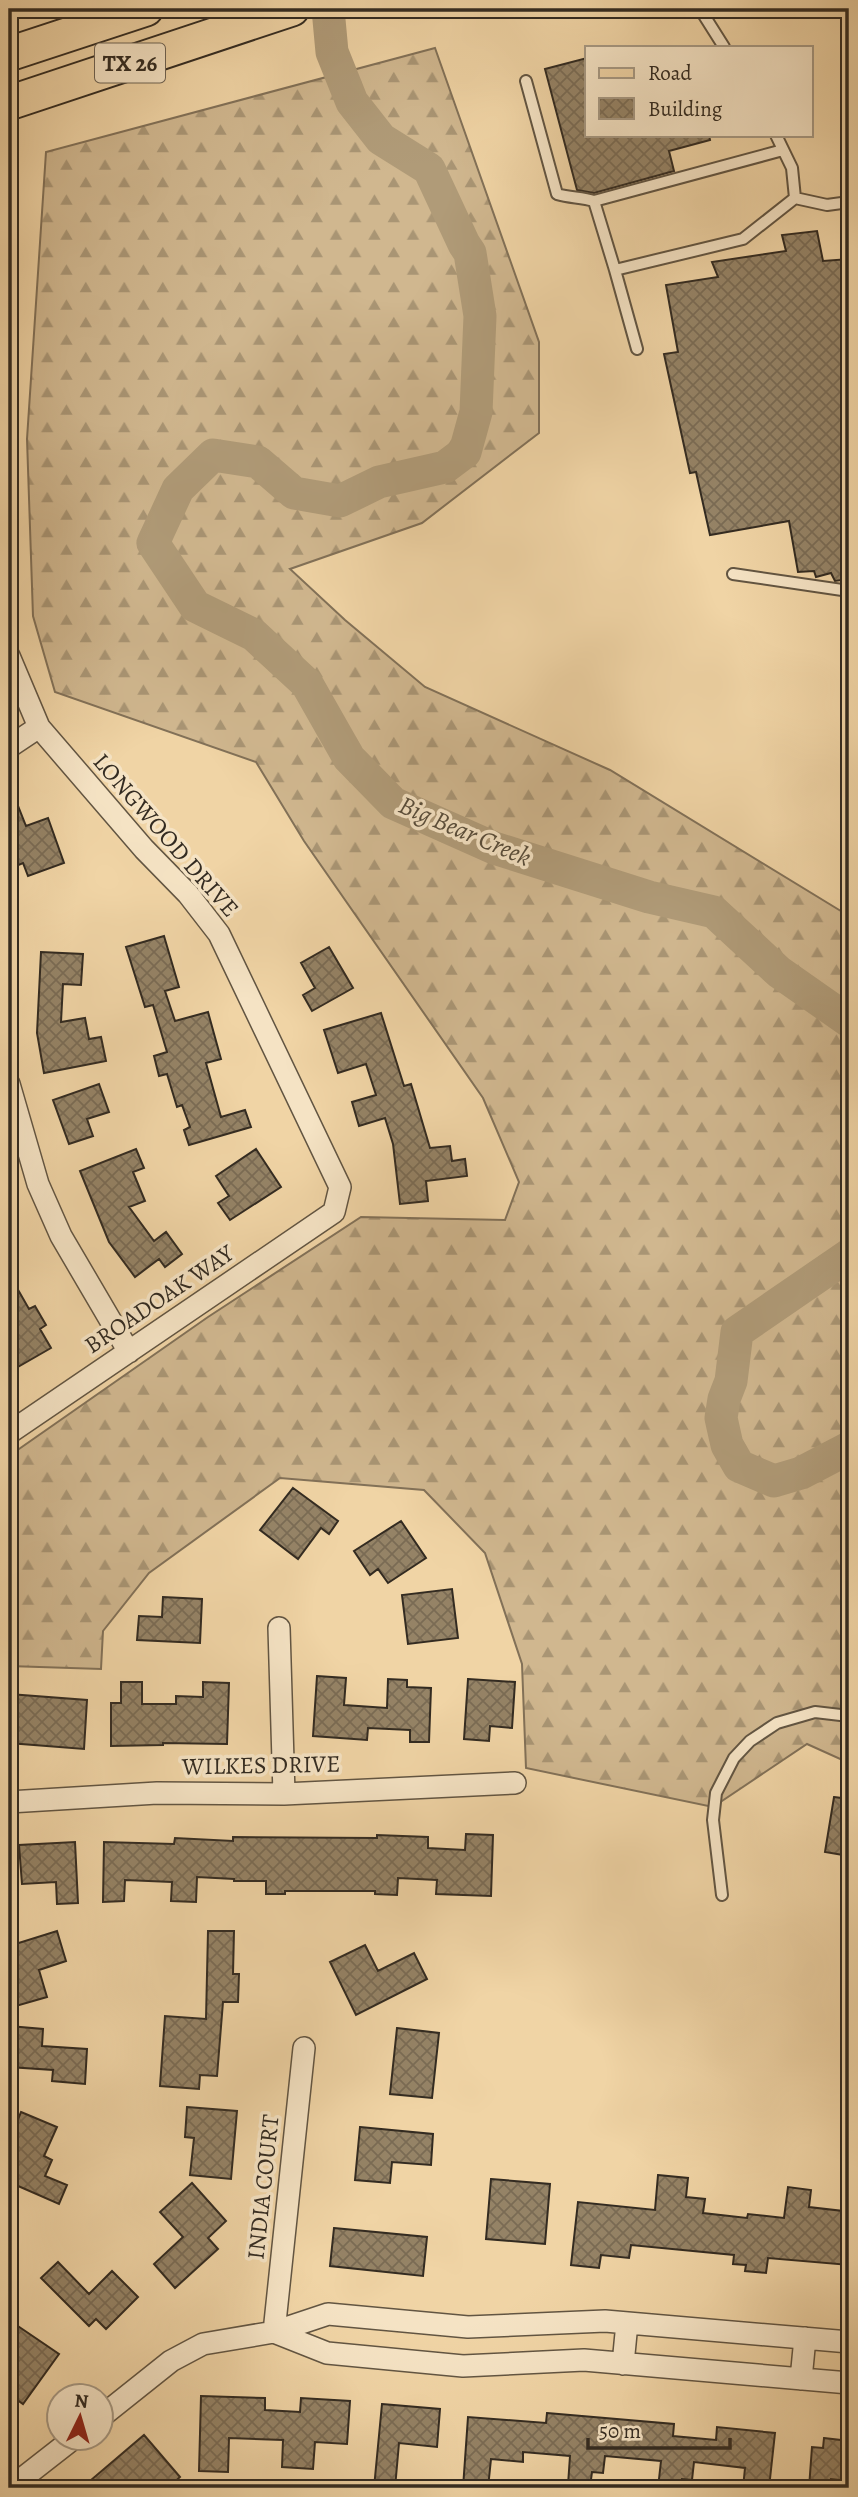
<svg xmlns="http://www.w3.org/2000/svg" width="858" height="2497" viewBox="0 0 858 2497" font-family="Alegreya,serif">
	<defs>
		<pattern id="forest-firs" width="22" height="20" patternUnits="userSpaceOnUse" patternTransform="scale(1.75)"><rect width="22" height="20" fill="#d0b78f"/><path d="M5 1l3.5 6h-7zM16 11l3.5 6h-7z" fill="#a99574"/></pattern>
		<pattern id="building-cross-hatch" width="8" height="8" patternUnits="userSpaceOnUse" patternTransform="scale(1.75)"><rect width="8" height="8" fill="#958366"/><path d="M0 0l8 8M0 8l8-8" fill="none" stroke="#7a6b54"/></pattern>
	</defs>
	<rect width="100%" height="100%" fill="#f0d4a5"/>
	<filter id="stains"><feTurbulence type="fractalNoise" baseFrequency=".00286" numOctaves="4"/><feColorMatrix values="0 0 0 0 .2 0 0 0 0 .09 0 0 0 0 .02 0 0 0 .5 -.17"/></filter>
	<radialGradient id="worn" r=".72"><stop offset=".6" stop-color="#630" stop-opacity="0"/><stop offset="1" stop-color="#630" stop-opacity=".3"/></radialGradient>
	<path fill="url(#forest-firs)" stroke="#827158" stroke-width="2" d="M435,48L539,342V433L422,523L290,569L345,620L425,687L610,770L849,916V1763L807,1744L713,1807L526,1768L522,1664L485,1553L424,1490L280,1478L149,1573L103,1631L101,1669L9,1666V1456L208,1317L361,1217L505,1220L519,1182L483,1098L304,841L256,762L55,692L33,616L27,439L46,152Z"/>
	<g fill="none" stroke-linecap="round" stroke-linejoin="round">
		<path stroke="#7e6e55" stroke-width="5" d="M9,18L39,9"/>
		<path stroke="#b09b78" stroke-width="33" d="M328,9L332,52L352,102L381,139L429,169L464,244L470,253L480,316L476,412L465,452L445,467L379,482L340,501L294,493L258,462L213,455L178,489L153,543L195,606L254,635L307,684L349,758L393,803L494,848L649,897L714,912L779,972L849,1021
			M849,1255L737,1332L731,1381L724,1399L721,1418L727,1445L739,1466L774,1481L801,1473L849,1448"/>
	</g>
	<path fill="url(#building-cross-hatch)" stroke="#332b21" stroke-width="2" d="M587,58V135H709L710,140L669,151L674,171L594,193L577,190L545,69Z
		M817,231L823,261L849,259V579L835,581L831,573L816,577L814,571L798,572L789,521L710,535L696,472L690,473L664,354L678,352L666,285L718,277L712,262L786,251L782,235Z
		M9,783L26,826L48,818L64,863L28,876L23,863L9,869Z
		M164,936L179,987L165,991L175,1021L208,1012L221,1059L206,1063L221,1117L245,1110L251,1127L189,1145L184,1130L190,1127L182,1105L177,1107L167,1074L159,1076L154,1056L167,1052L153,1005L145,1007L126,947Z
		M329,947L353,988L312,1011L303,995L315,988L301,963Z
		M41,952L83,954L81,985L63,984L61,1022L85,1018L89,1039L101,1037L106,1061L44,1073L37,1033Z
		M381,1013L404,1086L411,1084L430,1148L450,1146L452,1161L465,1159L467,1176L426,1181L428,1201L400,1204L393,1144L385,1118L359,1126L352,1102L376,1095L366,1064L338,1073L324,1030Z
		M99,1084L109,1112L87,1119L93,1136L69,1144L53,1100Z
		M136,1149L144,1168L133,1172L145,1201L129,1207L154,1241L166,1232L182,1254L165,1267L159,1259L135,1277L109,1242L80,1171Z
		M256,1149L281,1187L230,1220L218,1203L229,1196L216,1176Z
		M9,1274L29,1309L35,1306L46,1325L40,1329L51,1348L9,1372Z
		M293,1488L338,1521L329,1534L321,1528L298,1559L260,1530Z
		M401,1521L426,1558L388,1583L378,1569L370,1575L354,1551Z
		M452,1589L458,1638L408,1644L402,1595Z
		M163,1597L202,1599L200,1643L137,1640L139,1616L162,1617Z
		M317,1676L346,1678L344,1705L387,1708L388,1679L407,1680V1687L431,1688L429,1742H410V1730L368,1728L367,1740L313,1736Z
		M468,1679L515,1682L512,1728L490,1726L489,1741L464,1739Z
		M121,1682H142V1704H176V1696L203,1697V1682L229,1683L227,1744L163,1743V1745L111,1746V1703H121Z
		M9,1694L87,1700L84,1749L9,1743Z
		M834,1797L849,1799V1856L825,1852Z
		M466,1834L493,1835L491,1896L436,1894L437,1880L398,1878L397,1895L375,1894V1891H285V1894H266V1881H234V1879L197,1877L196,1902L171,1901L172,1882L125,1880L124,1901L103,1902L104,1842L174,1844L175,1838L233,1841V1837L377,1838V1835L428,1837V1848L465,1850Z
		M75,1842L78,1903L57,1904L56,1882L22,1884L19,1845Z
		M57,1931L66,1961L39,1970L47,1997L9,2008V1946Z
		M208,1931H234L233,1974H239L238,2002H223L217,2076L200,2075L199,2089L160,2086L165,2016L206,2019Z
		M365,1945L378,1971L414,1953L427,1979L356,2015L330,1962Z
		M9,2026L43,2029L42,2046L87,2049L85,2084L52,2081L53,2070L9,2067Z
		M397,2028L439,2033L432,2098L390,2094Z
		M187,2107L237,2111L231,2179L190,2175L194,2138L185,2137Z
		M21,2112L57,2127L44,2156L52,2160L45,2176L67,2185L59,2204L9,2182V2141Z
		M360,2127L433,2134L431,2165L392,2162L390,2183L355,2180Z
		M658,2175L688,2178L686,2197L705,2199L703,2213L747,2218L748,2214L784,2218L788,2187L811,2190L809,2207L843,2211L842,2223L849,2224V2265L768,2258L766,2273L745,2271L746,2265L733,2264L734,2255L631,2245L629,2258L601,2255L599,2268L571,2265L578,2202L655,2210Z
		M491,2179L550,2184L545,2244L486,2239Z
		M192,2183L226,2221L208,2238L218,2249L175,2288L154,2264L183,2237L160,2212Z
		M334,2228L427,2237L423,2276L330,2266Z
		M58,2262L89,2294L112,2271L138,2297L106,2329L96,2319L89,2326L41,2278Z
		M9,2320L59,2354L23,2404L9,2394Z
		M201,2396L265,2398V2410L300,2412L301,2398L350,2401L347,2444L315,2442L313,2469L282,2467L283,2440L229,2438L228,2472L199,2471Z
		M382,2404L440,2409L437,2447L399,2443L395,2488H374Z
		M547,2413L674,2424L673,2436L716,2440L717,2427L775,2433L769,2488H743L745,2468L694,2462L692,2480L682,2479L681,2488H658L661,2461L605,2456L603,2473L592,2472L590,2487L568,2485L570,2456L523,2452V2462L491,2459L488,2488H463L468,2417L546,2423Z
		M144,2435L180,2477L168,2488H98L91,2480Z
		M824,2438L849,2441V2481L831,2479L830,2488H809L812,2447L823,2448Z"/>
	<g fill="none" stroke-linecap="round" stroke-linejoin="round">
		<defs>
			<path id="service" d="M700,9L724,47
				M526,81L557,194C570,198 581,197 594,201
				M776,135L792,168L795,198L743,239L615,270L594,201L783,150
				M795,198L827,205L849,202
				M615,270L637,349
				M733,574L849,591
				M722,1895L713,1820L716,1793L734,1758L750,1741L777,1723L815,1712L849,1716"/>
			<path id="minor" d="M9,656L39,727L144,849L188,894L219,934L340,1187L334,1212L9,1433
				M9,747L39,727
				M9,1084L38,1184L61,1236L129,1352
				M279,1628L284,1794
				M9,1802L157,1793L284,1794L515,1783
				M274,2332L327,2353L463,2366L584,2360L849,2383
				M274,2332L304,2048
				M623,2364L627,2323
				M801,2379L805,2338
				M102,2416L171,2361L203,2344L274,2332L328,2314L468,2327L605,2321L849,2342
				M10,2488L74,2438"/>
			<path id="primary" d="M9,54L146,9
				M9,103L292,9"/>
		</defs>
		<use href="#service" stroke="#625542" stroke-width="14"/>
		<use href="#minor" stroke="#625542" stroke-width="24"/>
		<use href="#primary" stroke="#332b21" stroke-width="37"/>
		<use href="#service" stroke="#f5e3c4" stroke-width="10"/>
		<use href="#minor" stroke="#f5e3c4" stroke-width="21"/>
		<use href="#primary" stroke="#f0d4a5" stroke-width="33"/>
	</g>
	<g text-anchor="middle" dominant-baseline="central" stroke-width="7" stroke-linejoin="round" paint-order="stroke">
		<rect fill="#f5e3c4" stroke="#6d6252" stroke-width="2" x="95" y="43.5" width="70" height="39" rx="5"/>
		<g font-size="23" font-weight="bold" fill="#332b21">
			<text x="130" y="63">TX 26</text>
		</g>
		<g font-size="24" fill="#332b21" stroke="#f5e3c4">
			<text transform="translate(166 835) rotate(49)">LONGWOOD DRIVE</text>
			<text transform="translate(159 1299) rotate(-34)">BROADOAK WAY</text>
			<text transform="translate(261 1765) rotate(-1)">WILKES DRIVE</text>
			<text transform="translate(263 2187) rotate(-84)">INDIA COURT</text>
		</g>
		<g font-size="26" font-style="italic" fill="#584d3b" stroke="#f5e3c4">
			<text transform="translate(465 831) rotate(23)">Big Bear Creek</text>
		</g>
	</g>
	<rect width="858" height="2497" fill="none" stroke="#f0d4a5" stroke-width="35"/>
	<rect x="10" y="10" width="837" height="2476" fill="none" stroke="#332b21" stroke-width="3.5"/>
	<rect x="18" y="18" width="823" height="2462" fill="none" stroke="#332b21" stroke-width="2"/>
	<rect x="585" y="46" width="228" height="91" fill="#f5e3c4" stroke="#a79983" stroke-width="2"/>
	<rect x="599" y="68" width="35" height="10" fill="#f0d4a5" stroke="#a79983" stroke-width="2"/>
	<text x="648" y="80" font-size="21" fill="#332b21">Road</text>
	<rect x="599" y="98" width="35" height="21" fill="url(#building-cross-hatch)" stroke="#a79983" stroke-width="2"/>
	<text x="648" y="116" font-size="21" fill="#332b21">Building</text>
	<g transform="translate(80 2417) rotate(5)"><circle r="33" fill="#f5e3c4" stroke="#a79983" stroke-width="2"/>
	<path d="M0-5L12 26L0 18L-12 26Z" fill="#8f2418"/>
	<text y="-10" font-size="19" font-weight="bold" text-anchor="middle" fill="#332b21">N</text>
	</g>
	<path d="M588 2438v10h142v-10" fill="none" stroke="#332b21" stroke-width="3.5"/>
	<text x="599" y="2438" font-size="21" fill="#332b21" stroke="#f5e3c4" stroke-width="5" paint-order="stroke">50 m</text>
	<rect width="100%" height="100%" filter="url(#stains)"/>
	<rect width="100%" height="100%" fill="url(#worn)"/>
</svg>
